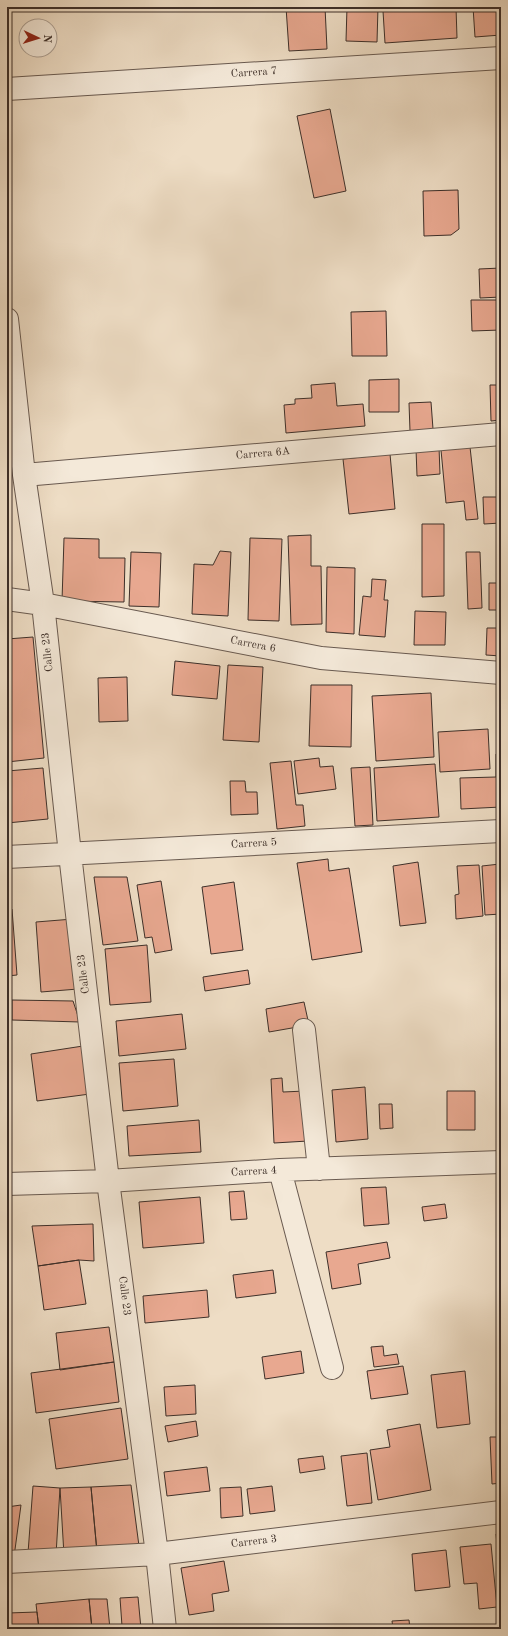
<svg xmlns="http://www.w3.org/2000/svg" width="508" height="1636" viewBox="0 0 508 1636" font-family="'Old Standard TT',serif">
	<rect width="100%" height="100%" fill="#eeddc5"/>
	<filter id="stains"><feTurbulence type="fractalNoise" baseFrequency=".005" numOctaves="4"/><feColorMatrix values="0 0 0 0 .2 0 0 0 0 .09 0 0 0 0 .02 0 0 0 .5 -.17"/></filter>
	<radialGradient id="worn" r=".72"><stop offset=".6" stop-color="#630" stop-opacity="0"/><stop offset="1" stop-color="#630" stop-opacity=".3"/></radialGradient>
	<path fill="#e8a890" stroke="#3d2f29" d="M286,7H325L327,49L289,51Z
		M347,7H378L377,42L346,41Z
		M437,7H456L457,38L385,43L383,11Z
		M473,7H501V35L475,37Z
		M330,109L346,191L314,198L297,116Z
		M458,190L459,229L451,235L424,236L423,191Z
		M501,268V297L480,298L479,269Z
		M471,300H501V330L472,331Z
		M386,311L387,356H352L351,312Z
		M399,379V412H369V380Z
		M335,383L337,406L363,404L365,426L286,433L284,405L295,404V399L312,398L311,385Z
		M490,385H501V420L491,421Z
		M431,402L433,429L410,431L409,403Z
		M439,447L440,474L417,476L416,449Z
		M470,447L478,519L466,520L464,501L446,503L441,450Z
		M390,454L395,509L349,514L343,459Z
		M483,497H501V523L484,524Z
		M422,524H444V596L422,597Z
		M311,535V566H321L322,624L291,625L288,536Z
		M64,538L99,539V558H125L124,602L62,601Z
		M250,538L282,539L279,621L248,620Z
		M220,551L231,552L228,616L192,614L194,564L213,565Z
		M131,552L161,553L159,607L129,606Z
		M466,552H480L482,608L468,609Z
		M327,567L355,568L354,634L326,632Z
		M372,579L386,580L384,600H388L385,637L359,635L363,596L371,597Z
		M489,583H501V610H489Z
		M415,611L446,612L445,645H414Z
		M487,628H501V656L486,655Z
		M33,637L44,758L7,762V639Z
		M175,661L220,666L217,699L172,695Z
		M228,665L263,667L259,742L223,740Z
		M127,677L128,721L99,722L98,678Z
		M311,685H352L351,747L309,746Z
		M431,693L434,757L376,761L372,696Z
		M488,729L490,769L440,772L438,732Z
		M496,754H501V807L461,809L460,778L496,777Z
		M319,758L320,767L333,766L336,789L298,794L294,761Z
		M291,761L296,805H303L305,826L277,829L270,763Z
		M435,764L439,817L377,821L374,768Z
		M370,767L373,825L355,826L351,768Z
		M43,768L48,819L7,823V771Z
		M230,781H245L246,792H257L258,814L231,815Z
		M328,859L329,871L349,868L362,952L312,960L297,863Z
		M418,862L426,923L400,926L393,866Z
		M500,864L501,914L485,915L482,866Z
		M479,865L483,916L456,919L455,895L459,894L457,866Z
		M94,877H127L138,941L103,945Z
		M161,881L172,950L155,953L152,937L145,938L137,885Z
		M234,882L243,950L211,954L202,887Z
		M12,909L17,975L7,976V910Z
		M73,919L78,989L41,992L36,922Z
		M147,945L151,1002L110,1005L105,949Z
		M248,970L250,984L205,991L203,977Z
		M12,1000L73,1001L80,1022L12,1020Z
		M304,1002L309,1025L269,1032L266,1009Z
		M182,1014L186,1049L119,1056L116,1021Z
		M83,1046L90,1094L37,1101L31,1054Z
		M174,1059L178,1106L123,1111L119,1063Z
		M282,1078L283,1092L305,1091L308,1141L274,1143L271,1079Z
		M365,1087L368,1139L336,1142L332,1090Z
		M447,1091H475V1130H447Z
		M379,1104H392L393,1128L380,1129Z
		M199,1120L201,1152L129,1156L127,1126Z
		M386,1187L389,1224L364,1226L361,1188Z
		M244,1191L247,1219L231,1220L229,1192Z
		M200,1197L204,1243L143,1248L139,1202Z
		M445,1204L447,1218L424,1221L422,1207Z
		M93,1224L94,1261L79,1260L38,1266L32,1226Z
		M387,1242L390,1258L358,1264L361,1284L332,1289L326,1252Z
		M79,1260L86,1304L44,1310L38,1266Z
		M273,1270L276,1293L236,1298L233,1275Z
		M207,1290L209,1317L145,1323L143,1296Z
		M109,1327L114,1362L60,1370L56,1333Z
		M383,1346L384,1356L397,1354L399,1364L374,1367L371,1347Z
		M301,1351L304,1373L265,1379L262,1357Z
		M114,1362L119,1402L36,1413L31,1373Z
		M403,1366L408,1394L371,1399L367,1371Z
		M465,1371L470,1424L437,1428L431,1375Z
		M195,1385L196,1414L166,1416L164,1387Z
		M121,1408L128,1459L56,1469L49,1419Z
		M196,1421L198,1436L168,1442L165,1426Z
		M420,1424L431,1490L378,1500L370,1450L390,1447L387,1430Z
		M490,1437H498L499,1449H501V1483L492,1484Z
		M367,1453L372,1503L347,1506L341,1456Z
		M323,1456L325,1469L300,1473L298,1459Z
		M207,1467L210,1491L167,1496L164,1472Z
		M131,1485L139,1546L97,1552L91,1487Z
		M33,1486L60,1488L56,1555L28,1553Z
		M272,1486L275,1511L250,1514L247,1489Z
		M91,1487L97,1552L64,1555L60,1488Z
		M241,1487L243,1516L221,1518L220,1488Z
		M21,1505L14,1557L7,1559V1507Z
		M496,1534H501V1588Z
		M491,1544L497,1607L479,1609L477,1583L464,1584L460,1547Z
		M446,1550L450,1587L415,1591L412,1554Z
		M224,1561L229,1591L212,1594L214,1611L189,1615L181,1568Z
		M138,1597L141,1629H110L109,1627L122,1626L120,1598Z
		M89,1599H107L110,1629H92Z
		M89,1599L92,1629H39L36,1604Z
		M37,1612L39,1629H9L8,1613Z
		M409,1620L410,1629H393L392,1621Z"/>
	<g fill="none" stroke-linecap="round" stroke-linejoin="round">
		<defs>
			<path id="minor" d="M7,89L501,58
				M7,319L24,475L43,604L70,854L108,1181L157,1554L165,1629
				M24,475L501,434
				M7,599L43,604L321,658L501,673
				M7,857L501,831
				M304,1030L319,1169
				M280,1170L332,1368
				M7,1184L108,1181L280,1170L501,1162
				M7,1562L157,1554L501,1512"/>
		</defs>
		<use href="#minor" stroke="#695a50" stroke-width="24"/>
		<use href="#minor" stroke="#f4e9d9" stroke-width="22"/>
	</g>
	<g text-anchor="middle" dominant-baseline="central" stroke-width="3" stroke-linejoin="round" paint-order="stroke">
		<g font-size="11" fill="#3d2f29" stroke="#f4e9d9">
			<text transform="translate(254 73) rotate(-4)">Carrera 7</text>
			<text transform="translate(263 454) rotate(-5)">Carrera 6A</text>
			<text transform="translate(253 645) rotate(11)">Carrera 6</text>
			<text transform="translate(48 652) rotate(-96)">Calle 23</text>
			<text transform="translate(254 844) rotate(-3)">Carrera 5</text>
			<text transform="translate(84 974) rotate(-97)">Calle 23</text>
			<text transform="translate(254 1172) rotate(-3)">Carrera 4</text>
			<text transform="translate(124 1296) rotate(83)">Calle 23</text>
			<text transform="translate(254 1542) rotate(-7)">Carrera 3</text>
		</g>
	</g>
	<rect width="508" height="1636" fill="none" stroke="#eeddc5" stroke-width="24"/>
	<rect x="8" y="8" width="492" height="1620" fill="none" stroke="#3d2f29" stroke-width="2"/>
	<rect x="12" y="12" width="484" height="1612" fill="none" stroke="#3d2f29"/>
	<g transform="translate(38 38) rotate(94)"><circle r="19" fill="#f4e9d9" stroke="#ab9f93"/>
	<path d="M0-3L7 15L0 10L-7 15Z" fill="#8f2418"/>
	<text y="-6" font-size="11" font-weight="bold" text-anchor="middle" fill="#3d2f29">N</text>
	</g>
	<rect width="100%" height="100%" filter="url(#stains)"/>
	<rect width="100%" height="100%" fill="url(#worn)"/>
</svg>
